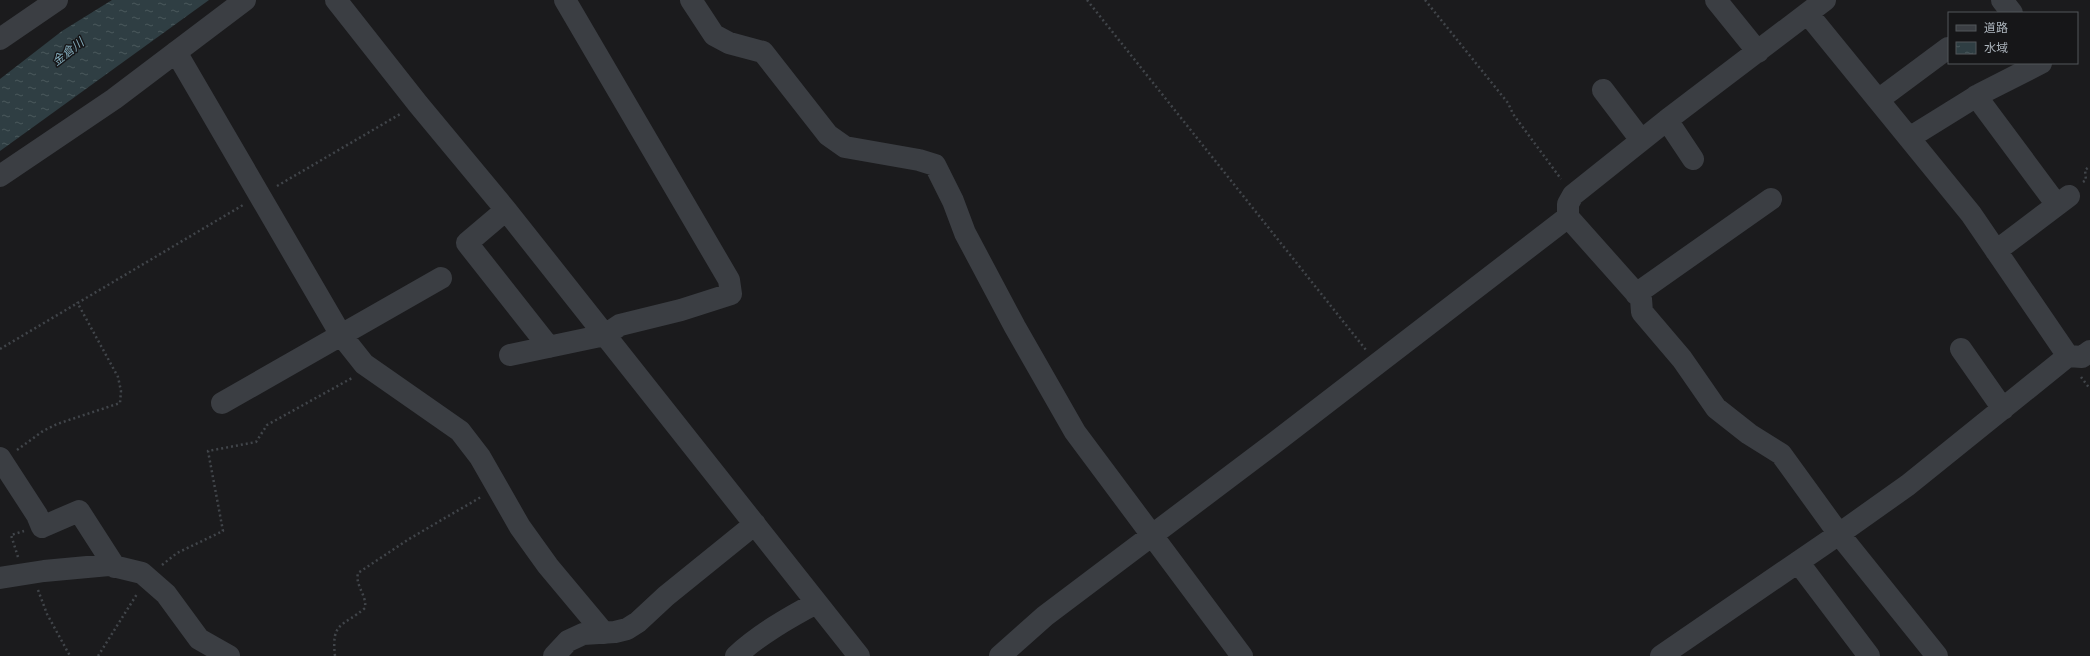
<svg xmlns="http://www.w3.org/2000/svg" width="2090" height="656" viewBox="0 0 2090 656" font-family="'Fira Sans Condensed','Noto Sans JP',sans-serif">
	<defs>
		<pattern id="water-ripples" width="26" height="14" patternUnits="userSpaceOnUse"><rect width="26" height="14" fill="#2f3e43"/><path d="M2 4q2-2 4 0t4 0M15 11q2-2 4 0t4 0" fill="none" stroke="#4a585c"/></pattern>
	</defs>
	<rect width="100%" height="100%" fill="#1b1b1d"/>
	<path fill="url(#water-ripples)" d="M112,0H209L0,151V79L62,31Z"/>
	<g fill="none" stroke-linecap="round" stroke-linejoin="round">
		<path stroke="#41454a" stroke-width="2.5" stroke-dasharray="2 3" stroke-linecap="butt" d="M1087,0L1366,350
			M1425,0L1508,103L1513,114L1561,179
			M2083,182L2086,180L2085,170L2090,166
			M277,186L402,113
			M0,349L243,205
			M2081,377L2090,389
			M17,450L43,431L57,424L120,403L121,391L118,377L77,302
			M18,557L11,535L24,531
			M162,565L177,553L223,531L208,451L256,442L267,425L352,378
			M38,590L47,614L70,656
			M98,656L137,594
			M335,656C331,621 343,627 365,608C367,595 355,586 358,573L409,539L481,497"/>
		<path stroke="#3b3e43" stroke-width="22" d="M336,0L418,104L506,210L859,656
			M691,0L714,35L729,43L763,52L828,135L845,147L919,160L935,165L953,201L965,233L1015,327L1075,432L1242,656
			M1716,0L1758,52
			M2002,0L2012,13
			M1808,14L1971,214L2068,356
			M0,39L57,0
			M176,52L341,335L364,364L460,431L480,457L520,527L548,566L604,633
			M1603,90L1641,140
			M1976,96L2057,205
			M1878,100L1948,48
			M1667,120L1693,159
			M1909,138L1980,94L2041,63
			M0,176L114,99L245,0
			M506,210L467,243L549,347
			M1568,217L1641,299L1642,312L1682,359L1716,408L1749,434L1781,454L1839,534L1937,656
			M1996,251L2069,196
			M1636,294L1771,199
			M1961,349L2003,409
			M510,355L605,335L620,325L681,310L731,294L729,280L565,0
			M222,403L441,278
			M0,458L37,515L42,527L79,511L115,567
			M1798,562L1869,656
			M0,578L44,571L109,565L142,573L166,594L199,639L229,656
			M554,656L568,641L583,634L615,632L627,629L638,622L666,596L755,524
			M736,656C760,634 788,618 816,603
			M1000,656L1045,616L1273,444L1568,217V204L1573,195L1667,120L1825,0
			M1661,656L1839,534L1908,485L2068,356L2082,357L2090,351"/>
	</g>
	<g text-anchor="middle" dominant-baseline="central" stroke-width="3" stroke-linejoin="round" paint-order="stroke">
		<g font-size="12" font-style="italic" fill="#83aab9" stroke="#161618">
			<text transform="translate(68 52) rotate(-38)">金倉川</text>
		</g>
	</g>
	<rect x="1948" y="12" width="130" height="52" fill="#161618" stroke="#52565a"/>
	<rect x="1956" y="25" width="20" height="6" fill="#3b3e43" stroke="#52565a"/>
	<text x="1984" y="32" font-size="12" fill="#adb5bd">道路</text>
	<rect x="1956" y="42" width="20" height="12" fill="url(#water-ripples)" stroke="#52565a"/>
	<text x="1984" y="52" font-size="12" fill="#adb5bd">水域</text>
</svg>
